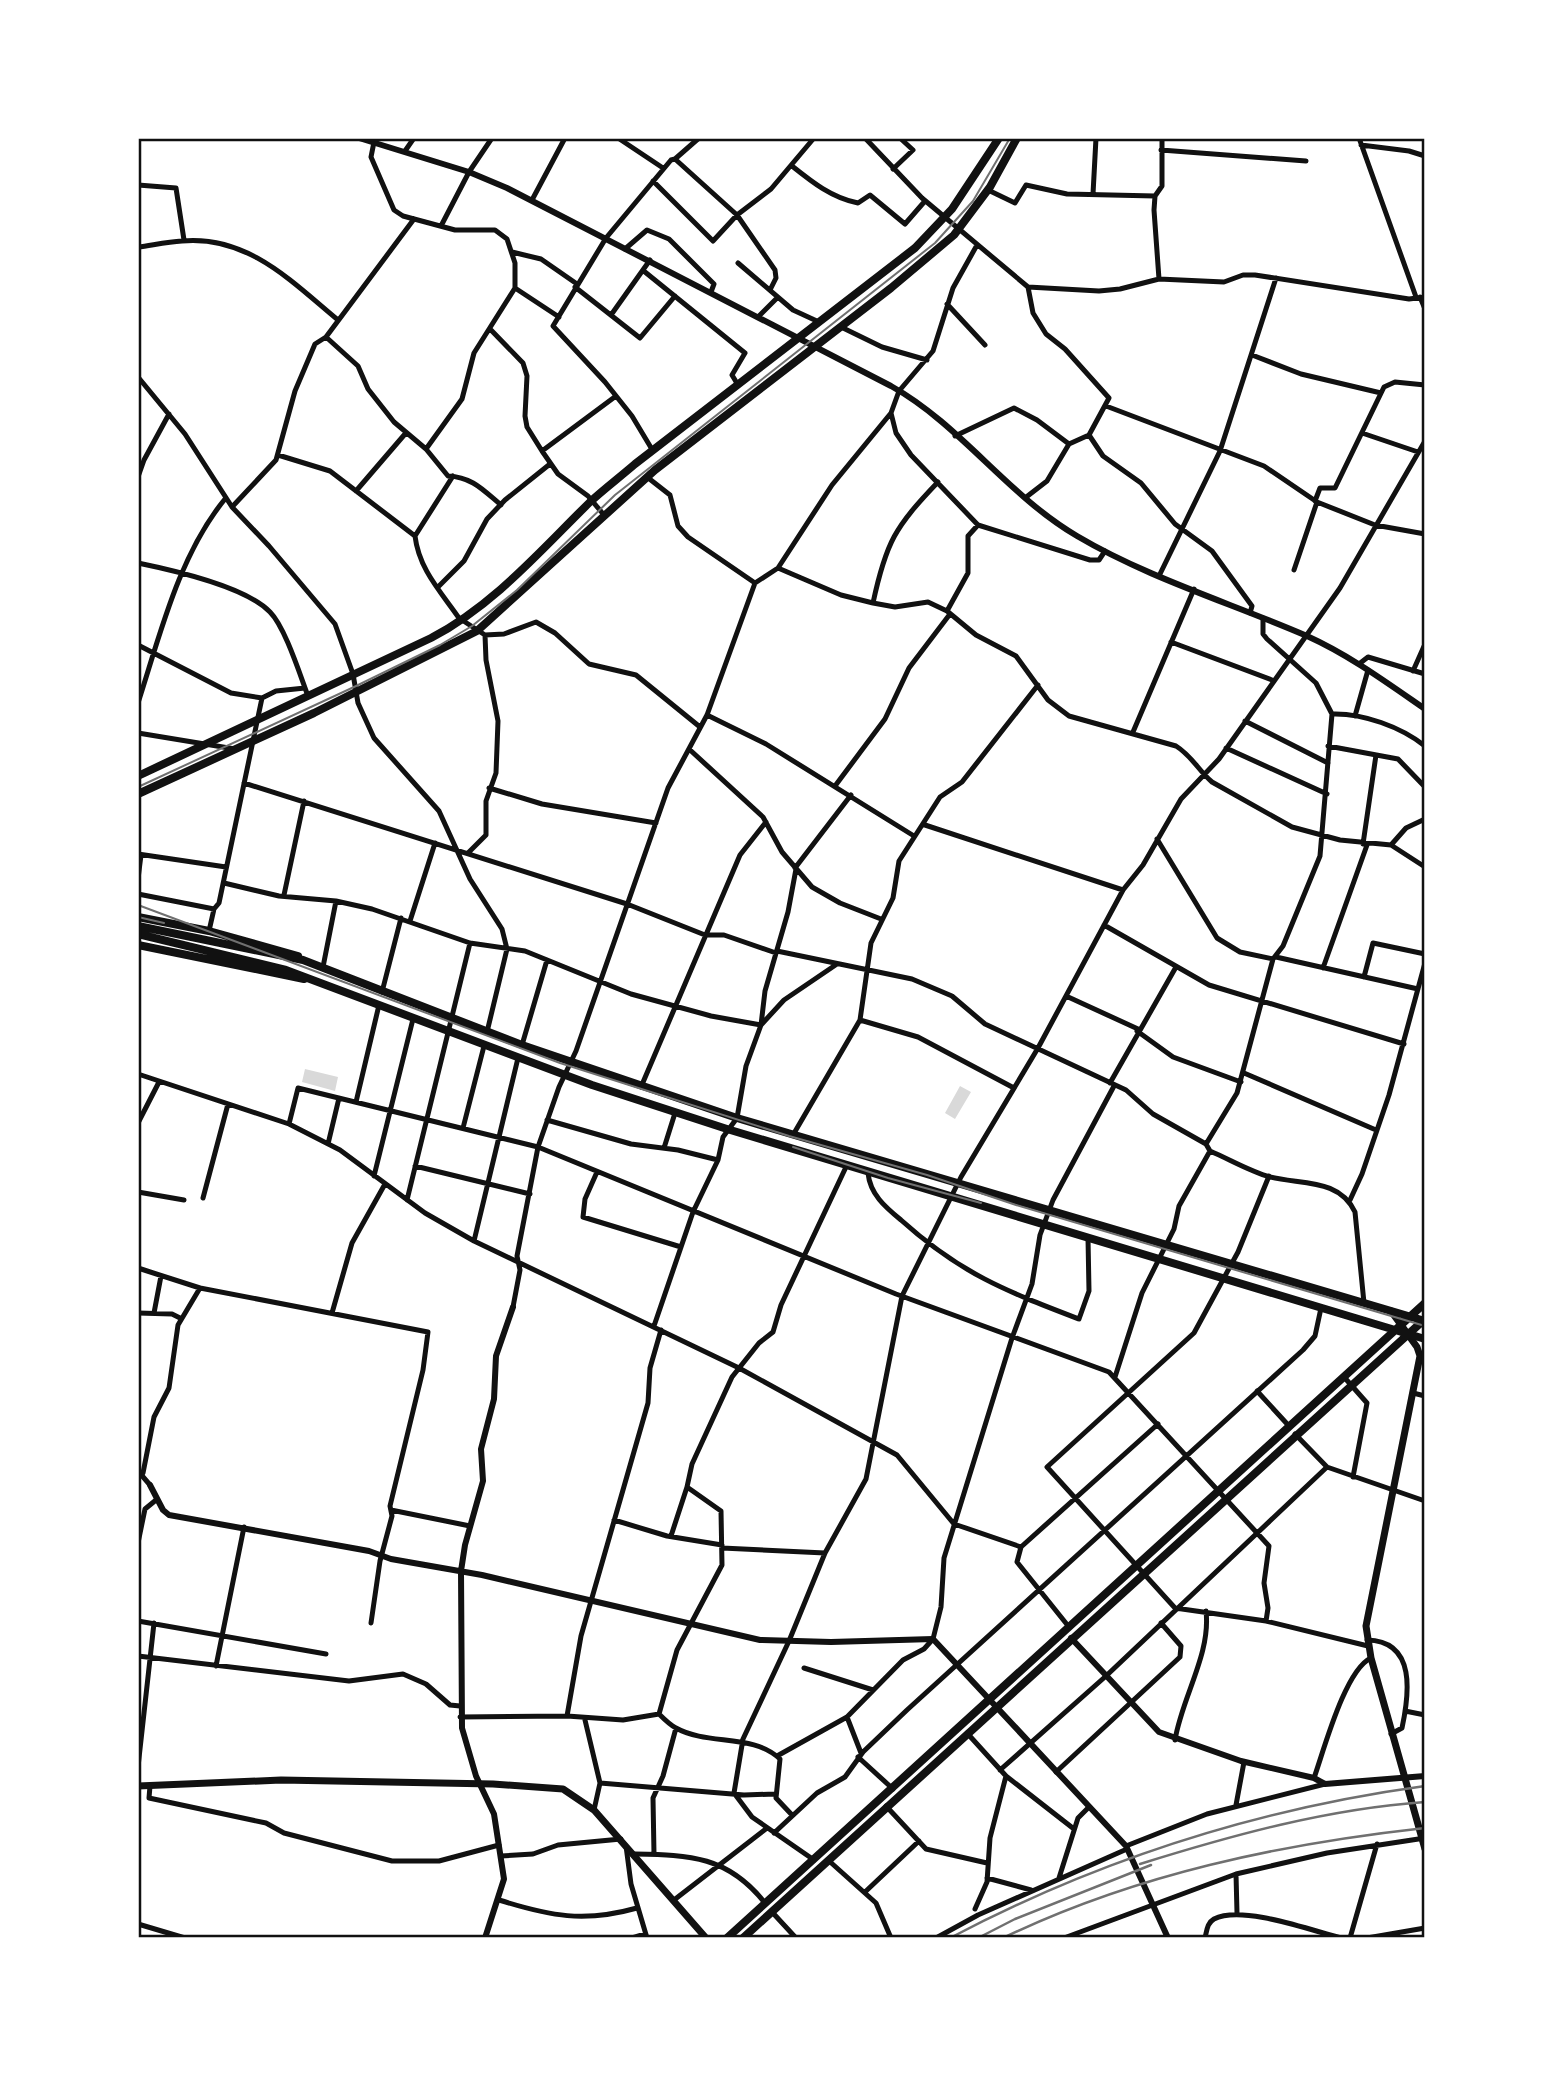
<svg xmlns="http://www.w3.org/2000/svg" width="1563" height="2076" viewBox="0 0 1563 2076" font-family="Figtree,sans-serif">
	<rect width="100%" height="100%" fill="#fff"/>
	<path fill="#d9d9d9" d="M305,1069L338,1077L335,1091L302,1082Z
		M960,1086L971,1092L955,1119L945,1113Z"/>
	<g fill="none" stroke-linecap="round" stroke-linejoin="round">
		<path stroke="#111" stroke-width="5" d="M618,138L663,168
			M865,138L922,198L1028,287L1099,291L1120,289L1159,279L1224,282L1243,275H1255L1409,299L1425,297
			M1359,138L1416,297
			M374,142L371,157L394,210L403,216L455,230H495L507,239L515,263V288L474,353L462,399L426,449
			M1361,145L1409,151L1425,156
			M1161,150L1306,161
			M405,151L414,138
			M675,159L699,138
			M792,166C812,182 832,198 858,203L870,195L905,224L925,201
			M893,169L913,150L900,138
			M653,181L713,241L737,215L771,189L814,138
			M138,185L176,188L184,240
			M988,190L1015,203L1026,185L1067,194L1155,196
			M1093,194L1096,138
			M532,200L565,138
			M441,226L469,172L492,138
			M977,245L953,288L933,351L899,391L891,413L896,433L911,455L978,525
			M138,247C153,245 167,242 182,241C248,235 292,282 338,320
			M625,249L647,230L669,239L714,284L711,292
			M512,252L541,259L577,284
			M738,263L793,310L819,322
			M645,272L745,353L732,375L738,385
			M1159,279L1154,210L1155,196L1162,186V138
			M575,287L640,338L675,296
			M515,288L559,317
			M1420,297L1425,309
			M947,304L985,345
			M611,315L650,260
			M758,317L777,298
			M841,327L882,347L927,360
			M491,330L523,363L527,376L525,416L527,427L542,451L558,474L588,496L604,515
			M326,337L358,366L368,389L394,422L426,449L448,476C472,477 483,490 501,505
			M1252,355L1301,374L1381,393
			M138,377L185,434L232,507L269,546L335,624L353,674L358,703L374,738L439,811L470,879L502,929L507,949L487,1032
			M1106,406L1264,466L1317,502L1375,525L1425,534
			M1362,433L1418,452
			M1089,435L1103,456L1141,483L1175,524L1212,551L1252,606L1250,613
			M955,436L1014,408L1037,420L1069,444
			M542,451L616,396
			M653,451L632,416L605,382L553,326L606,238L671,160L675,159L737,215L775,270L776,278L770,290
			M278,455L330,471L415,536C419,570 442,593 461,621
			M138,477L144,460L169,414
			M647,477L670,495L678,526L688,537L755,583
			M356,491L405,434
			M1025,498L1047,481L1069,444L1089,435L1109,398L1065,349L1046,334L1033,313L1028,287
			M1315,501L1320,488H1335L1384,387L1395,382L1425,385
			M232,507L276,460L295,391L315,344L326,337L414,219
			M415,536L453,476
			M138,563C172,570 246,587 270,612C285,627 300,675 308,696
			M778,568L841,595L873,603L895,607L928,602L947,611L976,635L1016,656L1048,700L1069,716L1176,746C1192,756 1198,770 1212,782L1292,827L1340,840L1391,845L1425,867
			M1294,570L1317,502
			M1160,574L1220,451L1276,278
			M755,583L778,568L832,485L891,413
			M438,587L464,561L487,519L505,500L550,464
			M873,603C886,542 895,527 938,482
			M947,611L968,573V536L978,525L1090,560H1099L1105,551
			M462,620L485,635L504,634L536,622L555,633L589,664L636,675L700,727
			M1171,642L1272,680
			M138,645L231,693L262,698L276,691L305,688
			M1359,664L1368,657L1425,674
			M1413,671L1425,644
			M138,703C160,635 179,555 225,499
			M1332,714C1363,713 1401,727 1425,746
			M707,715L766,744L914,836
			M1355,716L1368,670
			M1245,721L1328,763
			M1133,732L1194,589
			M138,733L235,749
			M1328,746L1398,759L1425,787
			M1226,748L1327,794
			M689,749L763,817L782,852L812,887L840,903L881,919
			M244,783L627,904L705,935H724L776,953
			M835,786L885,719L909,668L950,614
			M489,788L542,804L656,823
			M925,825L1123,890
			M1157,839L1217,938L1240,952L1273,959
			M1363,844L1376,755
			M1391,845L1406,828L1425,819
			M468,853L486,835V801L496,773L498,721L486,660L485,635
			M138,854L226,867
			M795,868L851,795
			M138,879L141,855
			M224,883L279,896L336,901L372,909L470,943L525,951L631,994L711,1016L761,1025
			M138,894L214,909
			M284,895L304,801
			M410,921L435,843
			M1104,925L1209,985L1404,1044
			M209,931L214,909L219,903L262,698
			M777,951L912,979L952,996L985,1024L1126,1090L1153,1114L1206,1144L1210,1151C1229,1159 1249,1171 1270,1177C1301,1185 1339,1178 1355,1212L1364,1303
			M1276,957L1418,989
			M323,967L336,901
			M1323,968L1367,845
			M1364,977L1373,943L1425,954
			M382,992L401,918
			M1066,996L1138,1029
			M860,1020L918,1037L1014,1088
			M761,1025L765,991L788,912L796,869
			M1137,1031L1173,1057L1241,1082
			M522,1045L547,960
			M1244,1073L1376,1130
			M138,1074L289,1124L340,1150L425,1213L474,1241L739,1368L897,1455L954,1524L1021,1547
			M1110,1083L1176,967
			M641,1087L740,855L766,822
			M356,1102L379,1005
			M547,1120L631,1144L678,1150L718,1160
			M138,1123L159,1082
			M289,1124L298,1088L538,1147L896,1294L1109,1372L1269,1546L1264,1583L1268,1608L1266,1621
			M463,1128L484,1046
			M793,1135L860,1020L871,943L893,898L899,861L940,797L962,782L1038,685
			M328,1144L339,1098
			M1206,1144L1237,1093L1273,959L1283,946L1320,856L1332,714L1316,683L1267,639L1263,634V618
			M664,1148L675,1113
			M415,1166L530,1194
			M597,1172L585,1199L583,1217L681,1247
			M868,1173C870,1194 885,1207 901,1220C961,1274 1006,1291 1079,1319L1089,1291L1088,1238
			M374,1176L413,1019
			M1269,1176L1238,1252L1194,1333L1047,1467L1175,1608L1266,1621L1368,1646
			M138,1192L184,1200
			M203,1198L228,1104
			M407,1200L470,943
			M1350,1200L1362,1174L1389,1095L1425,963
			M474,1241L518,1058
			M138,1268L200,1288
			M513,1307L520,1270L517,1256L538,1147L559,1087L576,1051L668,788L707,715L755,583
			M138,1313L172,1314L180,1318
			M154,1313L161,1276
			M332,1313L352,1243L385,1184
			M654,1326L693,1212L718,1160L723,1137L737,1118L746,1066L761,1025L784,1000L837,964
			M1115,1377L1142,1293L1174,1229L1179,1206L1210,1151
			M1344,1377L1367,1403L1353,1477
			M1257,1391L1289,1426
			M1413,1393L1425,1396
			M1295,1434L1327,1467L1425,1501
			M138,1471L150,1485
			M143,1473L154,1417L169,1388L178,1325L200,1288L428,1332L423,1370L390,1506L392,1516L380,1561L371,1623
			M391,1510L470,1526
			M614,1520L667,1536L722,1545
			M671,1536L687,1487
			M138,1543L145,1509L156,1500
			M722,1548L825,1553
			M138,1621L326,1654
			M1069,1627L1017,1562L1021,1547L1158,1424
			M1367,1640C1417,1641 1409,1695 1402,1728L1391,1734
			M138,1656L349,1681L403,1674L426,1684L450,1705L460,1706
			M216,1666L244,1527
			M804,1668L873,1690
			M1405,1711L1425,1715
			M659,1714L677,1650L722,1565L721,1511L687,1487L692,1464L732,1377L759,1343L773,1332L781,1305L846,1167
			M659,1714C664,1719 670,1725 676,1728C708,1746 753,1733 780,1759L776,1798L792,1815
			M567,1716L581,1636L648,1403L650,1368L661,1330
			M460,1717L567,1716L623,1720L659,1714
			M847,1717L861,1753
			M585,1720L600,1783L594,1810
			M967,1733L1006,1776L1074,1829
			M1175,1740C1182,1697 1211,1654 1206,1611
			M777,1756L847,1717L903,1660L924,1649L933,1639L941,1607L944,1558L1012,1338L1032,1284L1040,1235L1053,1200L1114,1086
			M858,1757L893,1789
			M138,1767L154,1623
			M1000,1770L1106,1676L1327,1467
			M1056,1772L1180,1657L1181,1646L1161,1623
			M1314,1778C1324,1750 1345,1670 1371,1658
			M600,1783L744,1795L775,1794
			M150,1786L149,1798L266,1823L284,1833L392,1861H439L499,1845
			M1236,1805L1244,1762
			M886,1806L926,1849L987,1863
			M774,1833L817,1793L845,1777L863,1752L907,1710L1303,1350L1315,1336L1321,1308
			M626,1846L631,1884L647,1938
			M1126,1846L1207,1814L1325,1784
			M635,1854C690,1855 728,1856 765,1903
			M654,1854L653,1798L663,1776L676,1728
			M501,1856L533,1854L558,1845L621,1839
			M814,1860L752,1817L734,1793L743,1739L789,1641L825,1553L866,1479L902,1296L961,1177L1038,1048L1123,890L1143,865L1181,799L1219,759L1340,588L1425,441
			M828,1860L876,1903L891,1938
			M1236,1874L1237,1913
			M987,1878L1031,1890
			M1059,1878L1078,1818L1088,1808
			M865,1892L919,1841
			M499,1900C550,1916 584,1923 637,1908
			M674,1900L767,1828
			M975,1909L987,1882L990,1838L1006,1776
			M772,1912L796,1938
			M138,1924L185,1938
			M632,1938L645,1934
			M936,1938L978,1915L1127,1849
			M1064,1938L1236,1874L1327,1853L1425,1838
			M1205,1938C1207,1930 1207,1923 1214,1919C1242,1905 1310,1930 1341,1938
			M1350,1938L1377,1844
			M1367,1938L1425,1928"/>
		<path stroke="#111" stroke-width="6" d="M359,138L469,172L507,188L891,386C961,425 1007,495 1077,536C1148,578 1231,603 1307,636C1349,655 1386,682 1425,709
			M150,1485L163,1510L169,1515L369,1551L391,1559L482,1575L760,1640L831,1642L933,1639L1126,1846L1168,1938
			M1071,1638L1159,1732L1241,1761L1314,1778L1325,1784L1425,1776
			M485,1938L504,1879L494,1814L476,1776L462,1728L461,1571L465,1545L483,1481L481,1449L494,1399L496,1356L513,1307"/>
		<path stroke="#111" stroke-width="7" d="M1391,1311L1417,1347L1420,1356L1366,1626L1371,1658L1425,1849
			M138,1786L281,1780L493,1784L563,1789L594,1810L706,1938"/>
		<path stroke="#111" stroke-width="8" d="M138,776L431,638C494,605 540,551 590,502C604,489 620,477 635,464L915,248L952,209L999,138
			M138,794L314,713L477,631L655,470L891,288L954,235L990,187L1017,138
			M138,917L209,931L298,956
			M138,926L303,960L522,1045L737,1118L1425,1321
			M138,934L286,970L592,1085L727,1129L1425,1339
			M138,945L304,979
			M727,1938L1425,1303
			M743,1938L1425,1319"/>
		<path stroke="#707070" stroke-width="2" d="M138,787L354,687L440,645L472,626L517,590L615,495L935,243L973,201L1010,138
			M138,905L560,1063L789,1136L927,1175L1016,1205L1425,1326
			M138,917L164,923
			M793,1147L888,1178L981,1203"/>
		<path stroke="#707070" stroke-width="2.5" d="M1140,1864C1233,1835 1327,1809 1425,1802
			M950,1938C1100,1859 1257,1809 1425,1786
			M978,1938L1015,1919L1151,1865
			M1003,1938C1136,1874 1280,1844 1425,1828"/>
	</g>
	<rect width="1563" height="2076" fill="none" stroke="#ffffff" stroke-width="280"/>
	<rect x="140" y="140" width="1283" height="1796" fill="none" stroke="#111" stroke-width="2.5"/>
</svg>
